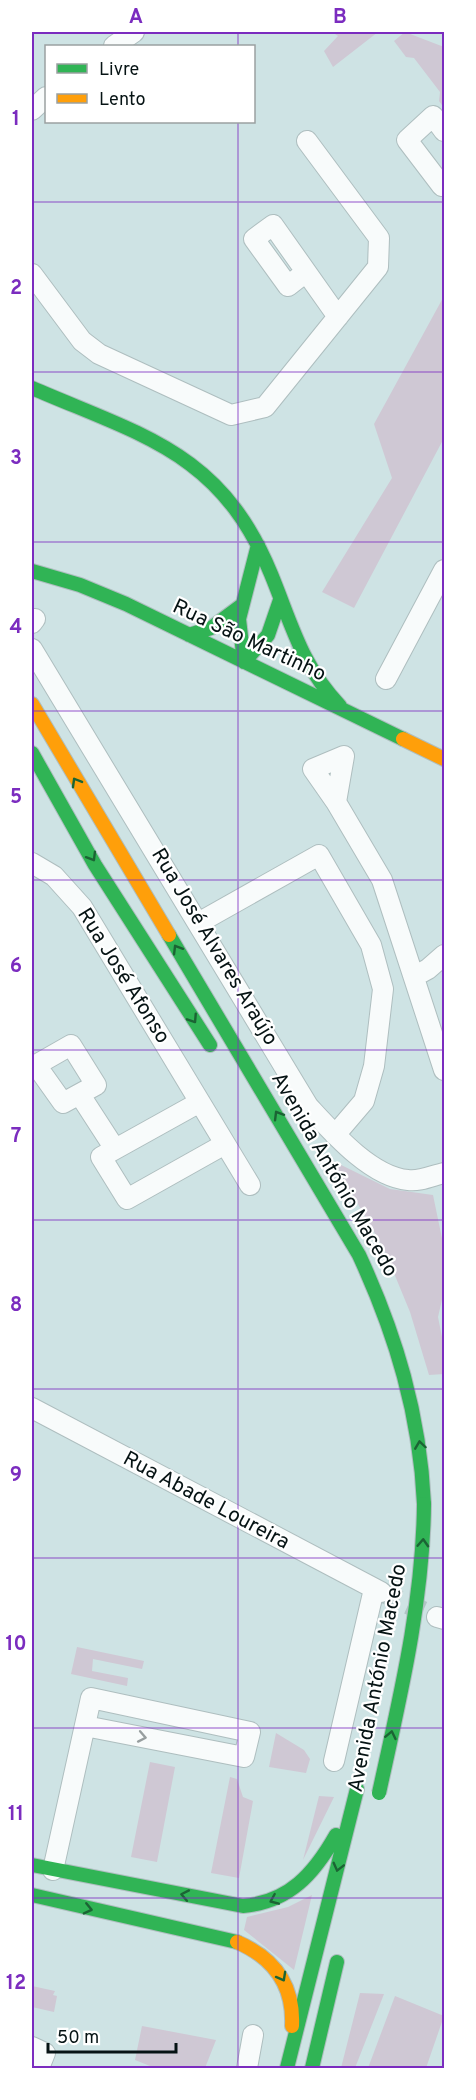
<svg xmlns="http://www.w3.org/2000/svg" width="476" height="2100" viewBox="0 0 476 2100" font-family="Overpass,sans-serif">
	<rect width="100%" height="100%" fill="#cee3e4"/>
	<path fill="#cfc8d4" d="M332,32H378L333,67L324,51L338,36Z
		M405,32L444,47V108L439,101L440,92L414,58L406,57L394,41Z
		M444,296V438L354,608L322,592L392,478L374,424Z
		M333,1161L390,1189L433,1195L444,1248V1291L438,1317L444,1347V1374L429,1375L410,1312L384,1249Z
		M77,1647L144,1661L142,1669L93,1659L92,1671L128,1678L127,1686L71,1674Z
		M276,1733L304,1750L310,1759L306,1773L269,1767Z
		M150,1762L175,1767L157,1862L131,1857Z
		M230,1777L237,1779L243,1797L253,1801L239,1878L211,1873Z
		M319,1796L334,1797L303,1860Z
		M312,1895L294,1970L244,1930L247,1917L288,1907Z
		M32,1986L55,1991L53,1995L57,1996L54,2012L32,2007Z
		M360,1993L384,1994L355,2068H341Z
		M395,1996L444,2016L426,2068H368Z
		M142,2026L216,2040L205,2068H155L135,2060Z"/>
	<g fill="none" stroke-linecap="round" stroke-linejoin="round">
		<path stroke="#b0c4c5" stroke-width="20" stroke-dasharray="20 10" stroke-linecap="butt" d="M381,1592L423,1611"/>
		<defs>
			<path id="street" d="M114,46L134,32
				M32,110L46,97
				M442,186L407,140L433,116L444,131
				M306,272L288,286L254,239L273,225L338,317
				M32,274L82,341L99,354L231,415L265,407L378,267L379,238L307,141
				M32,623L35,619
				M32,649L308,1106C332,1132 371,1177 408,1180C419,1182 434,1175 444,1173
				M386,679L444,570
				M344,756L336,802L313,769Z
				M336,802L382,880L444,1070
				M32,863L54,876L82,907L250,1185
				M200,922L319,855L371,945L383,989L374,1066L364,1101L335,1135
				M415,976L428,969L444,955
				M71,1045L96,1085L63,1103L36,1065Z
				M80,1095L115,1149
				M200,1102L101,1157L127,1199L225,1144
				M32,1408L381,1592
				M437,1617L444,1619
				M334,1761L374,1589
				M53,1870L91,1698L250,1732L244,1757L85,1726
				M32,2047L45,2053L39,2068
				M247,2068L253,2035"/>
			<path id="fast" d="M32,388C143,436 221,452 271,574C292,625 301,665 340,706
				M258,545L239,619L244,662L268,635L280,600
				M32,571L80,585L126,604L403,739
				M189,635L211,628L242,605
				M32,753L95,865L210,1045
				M169,935L359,1255C396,1335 420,1415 424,1504
				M32,1865L243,1906
				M32,1895L237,1942
				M243,1906C289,1902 314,1874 336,1835
				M287,2068L357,1789
				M312,2068L337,1962"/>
			<path id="slow" d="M32,704L169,935
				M403,739L444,759
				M237,1942C274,1958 294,1985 292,2026"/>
		</defs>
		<use href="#street" stroke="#aebebf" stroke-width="22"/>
		<use href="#fast" stroke="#aebebf" stroke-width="16"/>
		<use href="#slow" stroke="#aebebf" stroke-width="16"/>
		<use href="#street" stroke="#f8fbfb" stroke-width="20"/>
		<use href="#fast" stroke="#30b455" stroke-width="14"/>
		<use href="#slow" stroke="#ff9f0a" stroke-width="14"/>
		<defs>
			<path id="fast-bridge" d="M379,1793C400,1697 423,1603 424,1504"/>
		</defs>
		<use href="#fast-bridge" stroke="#aebebf" stroke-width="16" stroke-linecap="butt"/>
		<use href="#fast-bridge" stroke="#30b455" stroke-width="14"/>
	</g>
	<defs><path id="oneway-chevron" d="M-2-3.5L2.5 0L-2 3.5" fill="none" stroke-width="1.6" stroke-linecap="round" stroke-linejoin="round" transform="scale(1.5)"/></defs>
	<g stroke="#1b6434">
		<use href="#oneway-chevron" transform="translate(76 782) rotate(-120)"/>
		<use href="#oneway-chevron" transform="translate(92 857) rotate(59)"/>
		<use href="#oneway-chevron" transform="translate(177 949) rotate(-121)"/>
		<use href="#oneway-chevron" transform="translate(193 1019) rotate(57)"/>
		<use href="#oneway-chevron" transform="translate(278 1115) rotate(-121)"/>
		<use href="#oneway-chevron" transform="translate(420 1445) rotate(-98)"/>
		<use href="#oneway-chevron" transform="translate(423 1543) rotate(-87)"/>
		<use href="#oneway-chevron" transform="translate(391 1735) rotate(-78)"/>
		<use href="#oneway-chevron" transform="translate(338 1867) rotate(104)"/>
		<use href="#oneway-chevron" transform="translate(185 1895) rotate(-169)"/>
		<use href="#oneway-chevron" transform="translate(274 1900) rotate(157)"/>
		<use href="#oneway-chevron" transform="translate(88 1909) rotate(13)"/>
		<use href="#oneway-chevron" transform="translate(282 1977) rotate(61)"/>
	</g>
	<use stroke="#979e9f" href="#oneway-chevron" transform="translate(142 1737) rotate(11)"/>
	<path fill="none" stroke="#7b2cbf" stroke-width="1.5" stroke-opacity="0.55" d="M238,32V46M238,122V2068M32,202H444M32,372H444M32,542H444M32,711H444M32,880H444M32,1050H444M32,1220H444M32,1389H444M32,1558H444M32,1728H444M32,1898H444"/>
	<g text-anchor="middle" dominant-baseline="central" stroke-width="4.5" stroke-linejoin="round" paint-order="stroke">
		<g font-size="21" fill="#061314" stroke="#fff">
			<text transform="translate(249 641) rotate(25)">Rua São Martinho</text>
			<text transform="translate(214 947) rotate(59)">Rua José Alvares Araújo</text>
			<text transform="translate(123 976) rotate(58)">Rua José Afonso</text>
			<text transform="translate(334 1175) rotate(60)">Avenida António Macedo</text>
			<text transform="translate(206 1501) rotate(28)">Rua Abade Loureira</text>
			<text transform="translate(378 1678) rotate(-79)">Avenida António Macedo</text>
		</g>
	</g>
	<rect width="476" height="2100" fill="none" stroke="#ffffff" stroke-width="66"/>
	<rect x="45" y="45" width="210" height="78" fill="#ffffff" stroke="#9ba1a1" stroke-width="1.5"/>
	<rect x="57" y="64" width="30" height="9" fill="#30b455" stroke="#9ba1a1" stroke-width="1.5"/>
	<text x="99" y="75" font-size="18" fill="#061314">Livre</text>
	<rect x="57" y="94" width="30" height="9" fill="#ff9f0a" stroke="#9ba1a1" stroke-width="1.5"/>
	<text x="99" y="105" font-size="18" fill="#061314">Lento</text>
	<path d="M48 2043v9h128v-9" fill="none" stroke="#061314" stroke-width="3"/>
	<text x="57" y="2043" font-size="18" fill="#061314" stroke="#ffffff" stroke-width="4.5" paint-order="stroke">50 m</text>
	<rect x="33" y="33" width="410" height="2034" fill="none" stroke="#7b2cbf" stroke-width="2"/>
	<g font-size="20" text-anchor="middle" font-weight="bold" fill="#7b2cbf">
		<text x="136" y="23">A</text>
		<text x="340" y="23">B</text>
		<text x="16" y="125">1</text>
		<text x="16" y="294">2</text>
		<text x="16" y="464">3</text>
		<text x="16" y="633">4</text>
		<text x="16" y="803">5</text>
		<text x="16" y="972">6</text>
		<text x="16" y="1142">7</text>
		<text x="16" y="1311">8</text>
		<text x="16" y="1481">9</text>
		<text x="16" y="1650">10</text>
		<text x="16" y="1820">11</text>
		<text x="16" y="1989">12</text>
	</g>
</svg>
